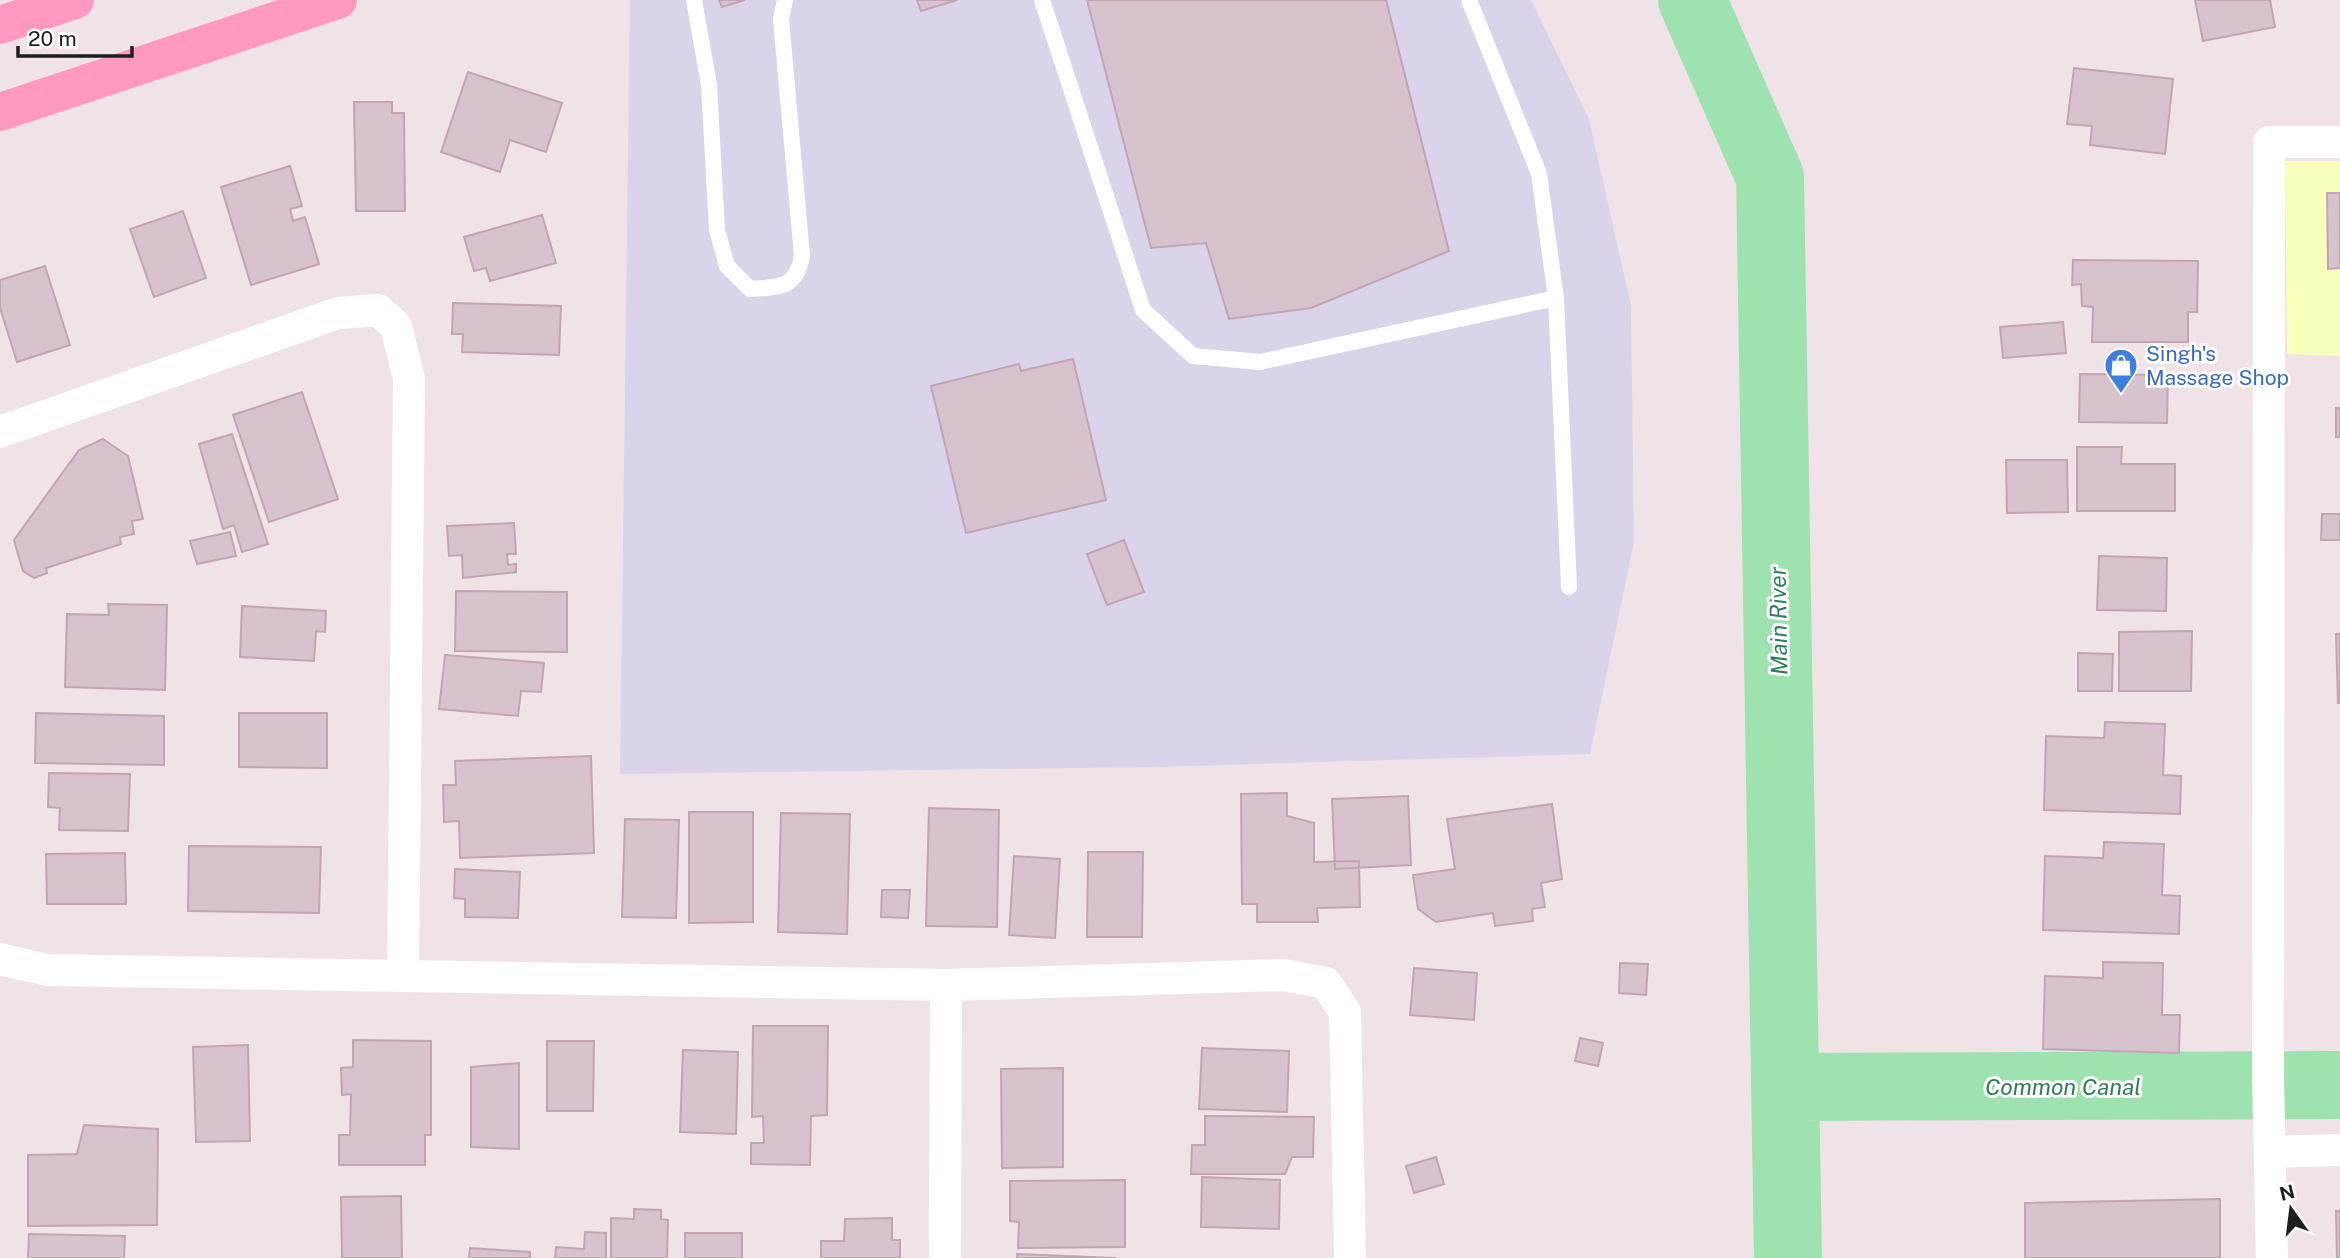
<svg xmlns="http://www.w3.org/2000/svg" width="2340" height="1258" viewBox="0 0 2340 1258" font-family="'Public Sans',sans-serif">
	<rect width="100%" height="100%" fill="#f0e3e7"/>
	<path fill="#d9d4ea" d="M630,0H1531L1589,119L1631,306L1634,542L1590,754L1155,767L620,774Z"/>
	<path fill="#f7ffbb" d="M2285,161H2340V356L2287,354Z"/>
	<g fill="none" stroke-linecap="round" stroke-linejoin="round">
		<path stroke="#9ee2b0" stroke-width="68" d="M1692,0L1770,177L1788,1258
			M1785,1087L2340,1085"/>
	</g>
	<path fill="#d7c3ce" stroke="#c3a4b4" stroke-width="2" d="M719,0H745L722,7Z
		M917,0H957L921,11Z
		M1087,0H1386L1449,251L1311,308L1229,319L1206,243L1151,248Z
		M2195,0H2270L2275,27L2203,41Z
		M2074,68L2173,79L2165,154L2090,145L2092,126L2067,124Z
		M468,72L562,103L546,152L510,140L500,172L441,152Z
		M354,102H392V113H404L405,211H356Z
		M290,166L302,206L290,209L293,221L305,217L319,264L251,285L221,187Z
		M2327,193H2340V268L2328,269Z
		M183,211L206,278L154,297L130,229Z
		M542,215L556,263L490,281L486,268L474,271L464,237Z
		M2073,260L2198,261L2197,312H2188V342H2092L2093,307L2082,306L2081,284L2072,285Z
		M45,266L70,345L17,362L0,308V280Z
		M453,303L561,306L559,355L462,352L463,334H452Z
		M2063,322L2066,353L2003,358L2000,327Z
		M1073,359L1106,500L966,533L931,386L1019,364L1021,371Z
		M2080,374L2168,375L2167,423L2079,422Z
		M302,392L338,499L269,522L233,415Z
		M2336,408H2340V437H2336Z
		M232,434L268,544L242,552L234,525L223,529L199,444Z
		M103,439L128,456L143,519L132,521L134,534L120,537L121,544L46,568L47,573L34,578L23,571L14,540L79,450Z
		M2077,447H2122L2121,464H2175V511H2077Z
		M2006,460H2067L2068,512L2007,513Z
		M2322,514H2340V540H2321Z
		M514,523L516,554H507L508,565L516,564V572L463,578L462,555L449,556L447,526Z
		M230,532L236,556L197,564L190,541Z
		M1124,540L1144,592L1107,605L1087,554Z
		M2099,556L2167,558L2166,611L2097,610Z
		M456,591L567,592V652L455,651Z
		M108,604L167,605L165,690L65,687L67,614L109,615Z
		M242,606L326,611L325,632L316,631L314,661L240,657Z
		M2192,631L2191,691H2119V632Z
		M2336,634H2340V703H2338Z
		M2078,653L2113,654L2112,691H2078Z
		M445,655L544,663L541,692L521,691L518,716L439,709Z
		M36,713L164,716V765L35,763Z
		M239,713H327V768L239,767Z
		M2105,722L2165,724L2163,775L2181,776L2180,814L2044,810L2046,736L2104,738Z
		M591,756L594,853L460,858L459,821L444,822L443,785H456L455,761Z
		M49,773L130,774L128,831L59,830L60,808L48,807Z
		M1287,793V816L1314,823V862L1359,861L1360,907L1317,908L1318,922H1257V904H1242L1241,794Z
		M1408,796L1411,865L1335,869L1332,799Z
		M1552,804L1562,879L1541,883L1545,907L1532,909L1533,921L1495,926L1493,913L1436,922L1418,909L1413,875L1455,869L1447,819Z
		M929,808L999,810L997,927L926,926Z
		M689,812H753V922L689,923Z
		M781,813L850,814L847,934L778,932Z
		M625,819L679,820L676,918L622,917Z
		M2104,842L2164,844L2162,895L2180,896L2179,934L2043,930L2045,856L2103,858Z
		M189,846L321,847L319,913L188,911Z
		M1088,852H1143L1142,937H1087Z
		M125,853L126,904H47L46,854Z
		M1014,856L1060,859L1055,938L1009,935Z
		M455,869L520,872L518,918L465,917V899L454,898Z
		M882,890H910L908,918L881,917Z
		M2103,962L2163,963L2162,1015H2180L2179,1053L2043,1049L2045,976L2103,978Z
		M1620,963L1648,964L1646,995L1619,993Z
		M1414,968L1477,973L1474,1020L1410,1015Z
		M753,1026H828L827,1115L811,1116L810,1165L751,1164V1143H764L763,1116L752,1117Z
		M1580,1038L1603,1043L1598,1066L1575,1061Z
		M353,1040L431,1041V1135H425V1165H339V1135H350L351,1094L342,1095L341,1068L353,1067Z
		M547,1041H594L593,1111H547Z
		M248,1045L250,1141L196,1142L193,1047Z
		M1202,1048L1289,1051L1287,1112L1199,1109Z
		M683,1050L738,1052L736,1134L680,1132Z
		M519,1063V1149L471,1147V1067Z
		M1063,1068V1167L1002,1168L1001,1069Z
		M1205,1116L1314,1117L1313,1157H1292L1285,1174H1191L1192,1145H1205Z
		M84,1125L158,1129L157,1225L28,1226V1155L77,1154Z
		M1436,1157L1444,1184L1414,1193L1406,1166Z
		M1202,1177L1280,1180L1279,1229L1201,1227Z
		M1125,1180V1247L1018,1248L1019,1222L1010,1221V1181Z
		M401,1196L402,1258H342L341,1197Z
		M2220,1199V1258H2025V1203Z
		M634,1209L661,1210V1219L668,1220L667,1258H611V1218L634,1219Z
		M2336,1211H2340V1258H2337Z
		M892,1218V1240H900V1258H821V1241H844L845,1219Z
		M585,1232L606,1233V1258H555L556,1247L584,1249Z
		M685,1233H742V1258H685Z
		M29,1234L125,1236L124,1258H28Z
		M470,1248L530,1252V1258H469Z
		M1017,1254L1116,1258H1017Z"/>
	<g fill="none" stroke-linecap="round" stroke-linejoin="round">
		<path stroke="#fff" stroke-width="16" d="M694,0L709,85L717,230L727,266L750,289C779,287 796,289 802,256L781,19L785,0
			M1042,0L1143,310L1193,356L1260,362L1556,298
			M1469,0L1539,174L1556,298L1569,587"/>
		<path stroke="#fff" stroke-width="32" d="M0,432L338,313L378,310L396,326L409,379L403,975
			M0,959L47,970L946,985L1284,975L1326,983L1345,1012L1350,1258
			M2272,1152L2340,1150
			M945,1258L946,985
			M2272,1258L2268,1077L2269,142H2340"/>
		<path stroke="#ff99c1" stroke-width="38" d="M0,25L75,0
			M0,112L338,0"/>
	</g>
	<defs>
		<symbol id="shop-pin" viewBox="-11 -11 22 30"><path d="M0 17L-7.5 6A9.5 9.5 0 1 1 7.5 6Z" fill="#3f7fe0" stroke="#fff"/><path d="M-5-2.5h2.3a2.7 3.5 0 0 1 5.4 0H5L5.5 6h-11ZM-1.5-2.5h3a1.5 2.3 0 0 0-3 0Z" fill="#fff"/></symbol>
	</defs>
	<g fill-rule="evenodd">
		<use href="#shop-pin" x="2102" y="346" width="38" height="52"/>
	</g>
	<g text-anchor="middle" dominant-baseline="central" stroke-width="6" stroke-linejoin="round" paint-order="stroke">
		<g font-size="21" fill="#366cbe" stroke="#fff" text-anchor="start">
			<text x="2146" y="353">Singh's<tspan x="2146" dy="24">Massage Shop</tspan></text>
		</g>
		<g font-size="23" font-style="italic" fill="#307e59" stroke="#fff">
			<text transform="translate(1778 621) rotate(-91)">Main River</text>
			<text x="2063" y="1086">Common Canal</text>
		</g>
	</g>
	<g transform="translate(2291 1209) rotate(346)" stroke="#ffffff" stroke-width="5" paint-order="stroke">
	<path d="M0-5L12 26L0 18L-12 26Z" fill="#1e1e1e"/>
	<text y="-10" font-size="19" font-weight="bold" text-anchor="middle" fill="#1e1e1e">N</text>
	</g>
	<path d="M18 46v10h114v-10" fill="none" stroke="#1e1e1e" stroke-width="3.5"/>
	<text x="28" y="46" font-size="21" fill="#1e1e1e" stroke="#ffffff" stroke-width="5" paint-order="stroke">20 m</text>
</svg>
